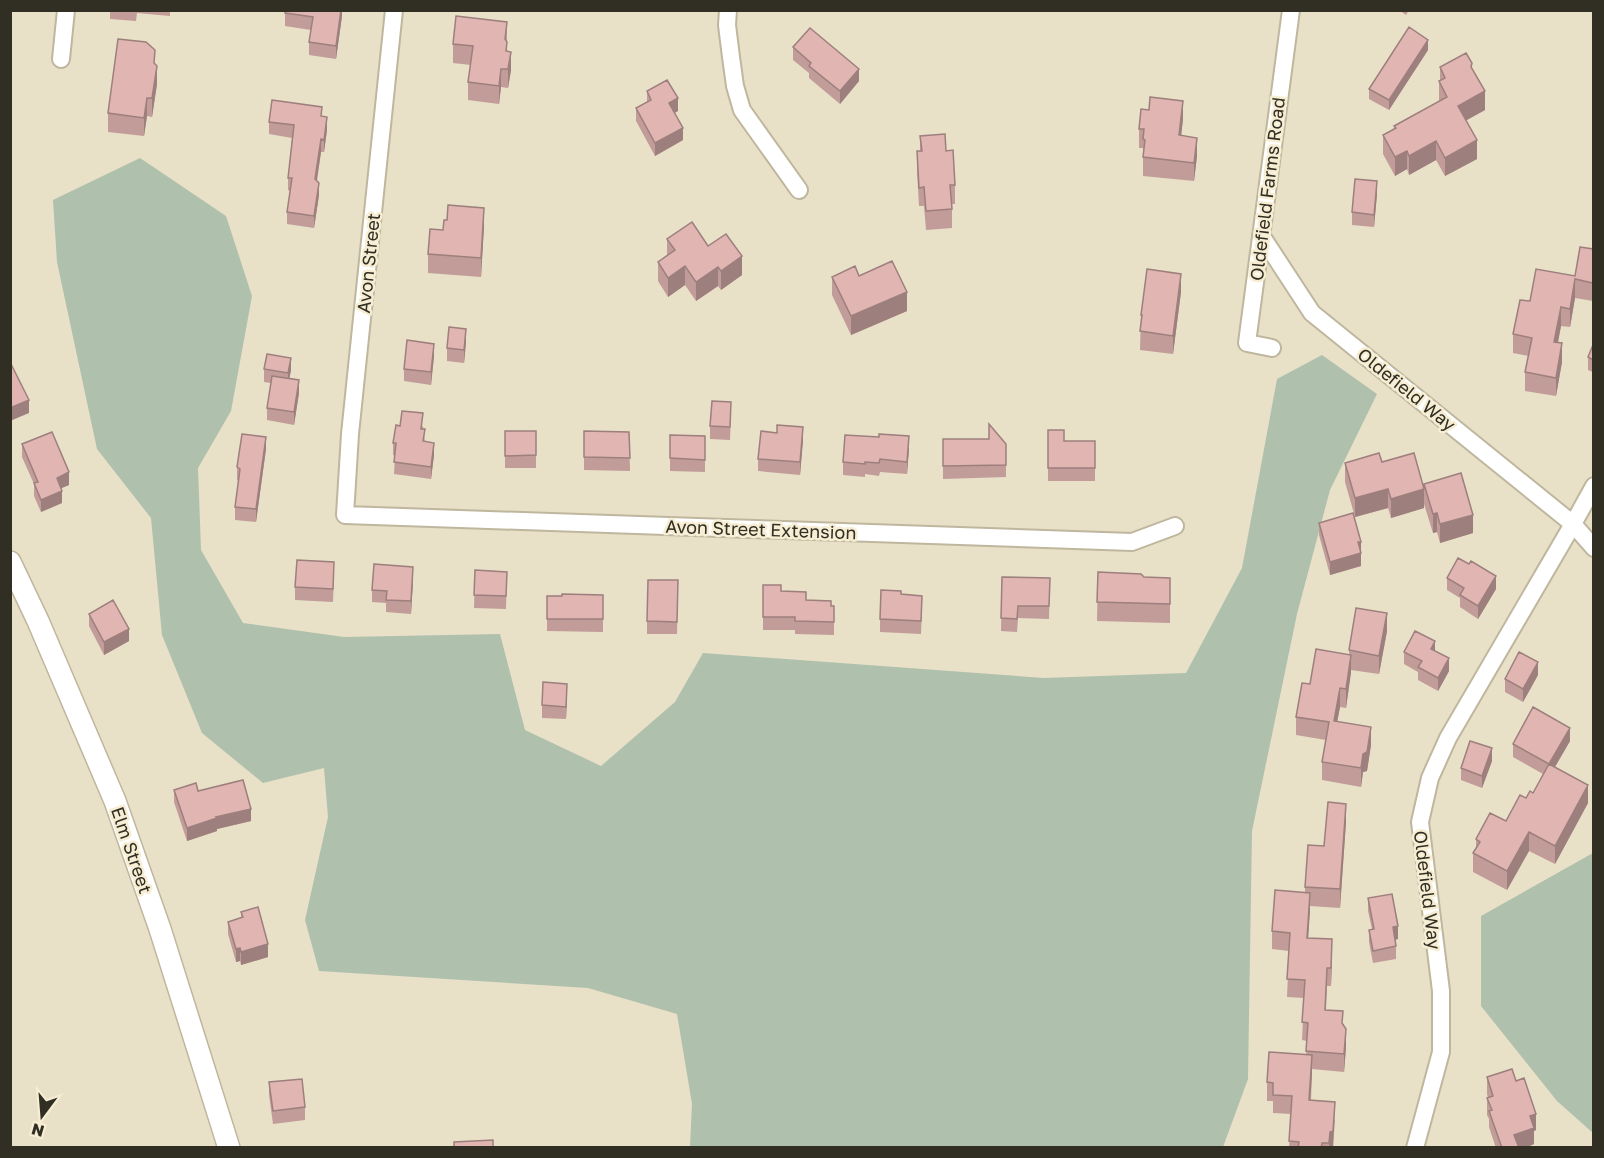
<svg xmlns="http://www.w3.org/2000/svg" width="1604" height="1158" viewBox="0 0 1604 1158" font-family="'Golos Text',sans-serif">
	<rect width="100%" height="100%" fill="#e8e0c7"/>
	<path fill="#afc0ad" d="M140,158L226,216L252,296L231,411L198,468L201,550L243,623L344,637L500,634L525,730L601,766L675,702L703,653L1044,678L1186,673L1242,568L1277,379L1322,355L1377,394L1330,490L1297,614L1252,831L1248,1079L1223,1147H690L692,1104L677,1014L588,988L319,971L305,920L328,817L324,768L263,783L202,733L162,635L151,518L97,449L57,262L53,200Z
		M1593,853V1133L1557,1101L1481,1006V916Z"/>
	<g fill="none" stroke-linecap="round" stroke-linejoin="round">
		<defs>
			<path id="minor" d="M394,10L350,434L345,515L1132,542L1175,526
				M728,10L727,25L731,57L735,86L742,110L799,190
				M61,59L66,10
				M1261,235L1312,313L1573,524L1594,548
				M1272,348L1247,343L1291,10
				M1415,1148L1441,1052V991L1420,822L1430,778L1448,738L1573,524L1594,486"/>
			<path id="tertiary" d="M10,562L38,621L115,801L160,929L229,1148"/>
		</defs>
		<use href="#minor" stroke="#bfb69e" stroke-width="20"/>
		<use href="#tertiary" stroke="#bfb69e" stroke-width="24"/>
		<use href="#minor" stroke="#fff" stroke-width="16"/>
		<use href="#tertiary" stroke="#fff" stroke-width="21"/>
	</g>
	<path fill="#c19c99" d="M110,10H170V16L137,13L136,21L110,19Z
		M342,10V16L336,59L309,55V42L311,30L285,26V13Z
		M1399,10H1409L1406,15Z
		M507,22V51L511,70L508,88L501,87L499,104L468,100V82L471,65L453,63V44Z
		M793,47L859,81L840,104L809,78V73L793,60Z
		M1428,50L1389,110L1369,99V89Z
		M155,64L157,84L152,117L147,116L144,136L108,132V113Z
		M1440,67L1472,68L1485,110L1466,120L1477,159L1445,176L1436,160L1409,175L1407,169L1395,176L1383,154V135L1394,129V126L1439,101V81H1440Z
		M647,91L678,111L674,113L683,140L655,156L636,121V108L647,103Z
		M322,116L327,130L324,152H321L317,181L319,195L314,228L287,224V212L290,191L288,190V178L292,138L269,134V122Z
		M1183,119L1181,136L1197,156L1194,181L1143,176V148H1139V129Z
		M920,136L946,151L955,185V204H952V228L926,230L924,206H919L917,170V151H920Z
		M1377,194L1374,227L1352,225V212Z
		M484,226L481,277L428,273V254L443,230Z
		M667,239L708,246L742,275L721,290L718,286L696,301L685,285L668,297L658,281V262L667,256Z
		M1593,249V301L1575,298L1570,327L1561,326L1558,343L1562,362L1556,396L1525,391V372L1529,356L1513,353V334L1530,301L1575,276Z
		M859,276L907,311L851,335L832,295V277Z
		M1181,292L1173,354L1140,350L1141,315Z
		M466,342L464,363L447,361V348Z
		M1593,345V372L1588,370V357Z
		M434,356L431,385L404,381V369Z
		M264,369L291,370L289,379L299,393L294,425L267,420V408L271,383L264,382Z
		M731,414L730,440L710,439V426Z
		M423,426L425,442L434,455L431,479L394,474L395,456L393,455V443Z
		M1048,430L1064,441H1095V481H1048Z
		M505,431H536V468H505Z
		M584,431L629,432L630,471L584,470Z
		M670,435L705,436V472L670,471Z
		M943,439L1006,444V477L943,479Z
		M803,440L800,475L758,471V459Z
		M22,444L69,485L61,488L62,503L41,512L34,496V484L22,457Z
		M909,448L907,474L880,472L879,476L865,474V477L843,475V462Z
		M266,449L256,522L235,520V507L239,481L237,480V467Z
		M1382,462L1424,487V484L1473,533L1440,543L1437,532L1433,533L1424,504V508L1391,518L1388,508L1355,517L1345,482V463Z
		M1319,523L1361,542V566L1330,575L1319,535Z
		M1469,564L1496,589L1478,619L1460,607V598L1447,590V578Z
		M475,570L507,572L506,609L474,608Z
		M1098,572L1144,577L1170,578V623L1097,621Z
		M334,575L333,602L295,600V587Z
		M1002,577L1050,578L1049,619L1018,618L1017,632L1001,631Z
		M413,580L411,614L386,612V603L372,602V590Z
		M678,580L677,634H647V621Z
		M763,585L806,600L834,606V635L795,634V630H763Z
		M603,595V632L547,631V596Z
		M901,595L922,609L921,634L880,632V619Z
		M89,614L129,641L104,655L89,626Z
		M1387,631L1379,674L1351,670L1346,708L1340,707L1337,721L1371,745L1367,771L1363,772L1361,787L1322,780V762L1326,740L1296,735V717L1310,684L1349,654V650Z
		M1435,651L1449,671L1438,691L1418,680V672L1404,664V652Z
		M1538,675L1523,702L1505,692V679Z
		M567,697L566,719L542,718V705Z
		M1570,741L1555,767L1588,803L1555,864L1529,851L1507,890L1473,872V853L1476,849V839L1506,821L1526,798L1533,793L1543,774L1513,757V744Z
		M1492,761L1482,788L1461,780V768Z
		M174,790L198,791L251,821L217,829V831L187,841L174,802Z
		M1346,822L1340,908L1310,906L1308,938L1332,957L1331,986H1327L1326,1010L1343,1024L1346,1047L1344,1072L1312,1069L1311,1100L1335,1120L1333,1148H1289L1291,1114L1273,1113V1101H1267V1082L1306,1055L1307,1041L1302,1040L1304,998L1287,997L1289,951L1272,949V931L1305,892V887L1324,846Z
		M1368,898L1398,939L1395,940L1396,946V959L1373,963L1369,942V930L1372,929L1368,911Z
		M241,912L268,957L241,965L240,961L236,962L228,934V922L241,918Z
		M1487,1077L1536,1130L1534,1131V1144L1525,1148H1496L1489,1127V1119L1487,1115V1098H1488L1487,1094Z
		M269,1082L305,1107V1120L273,1124L269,1095Z"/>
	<path fill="#9d7f7d" d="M341,10H342V16L336,59V46Z
		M1428,40V50L1389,110V100Z
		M511,52V70L508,88V69Z
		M157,66V84L152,117V98Z
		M501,69V87L499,104V86Z
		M859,69V81L840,104V91Z
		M1485,91V110L1458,125V106Z
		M147,98V116L144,136V118Z
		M678,98V111L669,116V103Z
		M1183,101V119L1179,154V135Z
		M327,117V130L324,152V140Z
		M683,128V140L655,156V143Z
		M1197,138V156L1194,181V163Z
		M321,139V152L315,191V179Z
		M1477,140V159L1445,176V158Z
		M1436,141V160L1409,175V156Z
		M1407,151V169L1395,176V157Z
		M1377,181V194L1374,227V215Z
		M319,183V195L314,228V216Z
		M484,208V226L481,277V258Z
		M742,256V275L721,290V271Z
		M685,266V285L668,297V278Z
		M718,267V286L696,301V282Z
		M1181,274V292L1173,354V336Z
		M1575,279V298L1570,327V309Z
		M907,292V311L851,335V316Z
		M1561,307V326L1554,361V342Z
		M466,329V342L464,363V350Z
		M1562,343V362L1556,396V378Z
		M434,344V356L431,385V372Z
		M291,358V370L288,386V373Z
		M299,380V393L294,425V412Z
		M29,400V413L10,421V408Z
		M803,427V440L800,475V462Z
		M909,436V448L907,474V462Z
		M266,437V449L256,522V509Z
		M434,443V455L431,479V467Z
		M69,472V485L57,490V478Z
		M1388,489V508L1355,517V498Z
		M1424,489V508L1391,518V499Z
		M62,491V503L41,512V500Z
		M1437,513V532L1433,533V514Z
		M1473,515V533L1440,543V524Z
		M1358,542H1361V566L1330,575V562Z
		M413,567V580L411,614V601Z
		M1496,576V589L1478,619V606Z
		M1387,613V631L1379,674V656Z
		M129,629V641L104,655V642Z
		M1435,641V654L1431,649Z
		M1351,655V673L1346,708V689Z
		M1449,658V671L1438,691V678Z
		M1538,662V675L1523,702V689Z
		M567,684V697L566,719V707Z
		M1340,688V707L1334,739V721Z
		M1371,727V745L1367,771L1363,772L1361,787V768L1363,754Z
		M1570,728V741L1549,777V764Z
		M1492,748V761L1482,788V776Z
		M1588,785V803L1555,864V846Z
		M1346,804V822L1340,908V889Z
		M251,809V821L217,829V831L187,841V828L216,817Z
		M1529,832V851L1507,890V871Z
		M1310,893V911L1307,956V938Z
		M1398,926V939L1393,940V927Z
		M1332,939V957L1331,986V968Z
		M268,944V957L241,965V952Z
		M240,948V961L236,962V949Z
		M1346,1029V1047L1344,1072V1054Z
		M1312,1055V1074L1309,1119V1100Z
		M1335,1102L1333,1148H1329L1330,1132Z
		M1536,1114V1130L1534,1131V1144L1525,1148H1514V1135L1530,1116Z"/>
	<path fill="#e0b5b2" stroke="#9d7f7d" stroke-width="1.5" d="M286,10H341L336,46L309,42L313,17L285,13Z
		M456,16L507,22L505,39L507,42L506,51L511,52L508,69H501L499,86L468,82L473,46L453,44Z
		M1409,27L1428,40L1389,100L1369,89Z
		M810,28L859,69L840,91L809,66L811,63L793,47Z
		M118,39L146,42L155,50L154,63L157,66L152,98H147L144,118L108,113Z
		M1466,53L1472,63L1471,67L1485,91L1458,106L1477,140L1445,158L1436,141L1409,156L1407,151L1395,157L1383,135L1396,128L1394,126L1447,97L1439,81L1445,78L1440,67Z
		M667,80L678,98L669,103L683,128L655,143L636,108L651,100L647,91Z
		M1150,97L1183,101L1179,135L1197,138L1194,163L1143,157L1145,140L1143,139L1144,129H1139L1141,109L1149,110Z
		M272,100L322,107L321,116L327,117L324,140L321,139L315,179L319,183L314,216L287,212L292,178H288L294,125L269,122Z
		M945,134L946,151L953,150L955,185H950L952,209L926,211L924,187L919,188L917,151H922L920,136Z
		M1355,179L1377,181L1374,215L1352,212Z
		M448,205L484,208L481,258L428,254L430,229L443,230L444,220H447Z
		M692,222L708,246L726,234L742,256L721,271L718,267L696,282L685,266L668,278L658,262L675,250L667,239Z
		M1580,247L1593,249V283L1575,279L1570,309L1561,307L1554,342L1562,343L1556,378L1525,372L1532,338L1513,334L1520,300L1530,301L1536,269L1575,276Z
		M892,261L907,292L851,316L832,277L855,266L859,276Z
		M1147,269L1181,274L1173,336L1140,331L1142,315H1141Z
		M449,327L466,329L464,350L447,348Z
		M407,340L434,344L431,372L404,369Z
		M1593,345V360L1588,357Z
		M267,354L291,358L288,373L264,369Z
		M10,362L29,400L10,408Z
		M272,376L299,380L294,412L267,408Z
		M712,401L731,402L730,427L710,426Z
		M402,411L423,413L421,429H425L423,441L434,443L431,467L394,462L396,443H393L396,425L400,426Z
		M989,424L1006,444V465L943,466V439H989Z
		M777,425L803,427L800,462L758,459L761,431L777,433Z
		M1048,430H1064V441H1095V468H1048Z
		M505,431H536V455L505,456Z
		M584,431L629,432L630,458L584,457Z
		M52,432L69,472L57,478L62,491L41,500L34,483L38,482L22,444Z
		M242,434L266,437L256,509L235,507L240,469L237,467Z
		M879,434L909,436L907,462L880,459L879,463L865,462V464L843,462L845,435L879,437Z
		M670,435L705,436V460L670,458Z
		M1379,453L1382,462L1414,453L1424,489L1391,499L1388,489L1355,498L1345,463Z
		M1461,473L1473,515L1440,524L1437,513L1433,514L1424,484Z
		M1353,513L1361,542H1358L1361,553L1330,562L1319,523Z
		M1458,558L1469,564L1471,561L1496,576L1478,606L1460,595L1464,588L1447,578Z
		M297,560L334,562L333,589L295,587Z
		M374,564L413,567L411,601L386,600L387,591L372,590Z
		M475,570L507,572L506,596L474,595Z
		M1098,572L1141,574L1144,577L1170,578V604L1097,602Z
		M1002,577L1050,578L1049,606H1018L1017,619L1001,618Z
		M648,580H678L677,622L647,621Z
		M763,585H781V591L806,592V600L831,601V606H834V622L795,621V617H763Z
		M881,590L901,591V594L922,596L921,621L880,619Z
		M562,594L603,595V619H547V596H562Z
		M113,600L129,629L104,642L89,614Z
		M1356,608L1387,613L1379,656L1349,650Z
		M1415,631L1435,641L1431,649L1449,658L1438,678L1418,667L1422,661L1404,652Z
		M1316,649L1351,655L1346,689L1340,688L1334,721L1371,727L1367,752L1363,754L1361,768L1322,762L1329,722L1296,717L1302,683L1310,684Z
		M1519,652L1538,662L1523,689L1505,679Z
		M543,682L567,684L566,707L542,705Z
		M1533,707L1570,728L1549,764L1513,744Z
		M1470,741L1492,748L1482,776L1461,768Z
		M1549,764L1588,785L1555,846L1529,832L1507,871L1473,853L1480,842L1476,839L1490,813L1506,821L1520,795L1526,798L1530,791L1533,793Z
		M243,780L251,809L216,817L217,818L187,828L174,790L196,783L198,791Z
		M1328,802L1346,804L1340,889L1305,887L1308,845L1324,846Z
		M1275,890L1310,893L1307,938L1332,939L1331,968H1327L1325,1010L1343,1011L1342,1023L1346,1029L1344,1054L1306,1051L1308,1023L1302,1022L1305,980L1287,979L1290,933L1272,931Z
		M1392,894L1398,926L1393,927L1396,946L1373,951L1369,930L1374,929L1368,898Z
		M258,907L268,944L241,952L240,948L236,949L228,922L243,917L241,912Z
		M1269,1052L1312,1055L1309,1100L1335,1102L1333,1131L1330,1132L1329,1143H1322L1321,1148H1298L1299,1142L1289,1141L1292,1096L1273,1095V1083L1267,1082Z
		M1512,1069L1516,1081L1524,1078L1536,1114L1530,1116L1534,1128L1514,1135L1519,1148H1502L1489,1111L1492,1110L1487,1098L1493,1096L1487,1077Z
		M302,1079L305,1107L273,1111L269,1082Z
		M493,1140V1148H454V1142Z"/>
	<g text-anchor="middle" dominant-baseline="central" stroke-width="5" stroke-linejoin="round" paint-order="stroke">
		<g font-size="18" fill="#312e24" stroke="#f6edd3">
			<text transform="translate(1267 189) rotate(-83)">Oldefield Farms Road</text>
			<text transform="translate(368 263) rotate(-84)">Avon Street</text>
			<text transform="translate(1407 389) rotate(39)">Oldefield Way</text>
			<text transform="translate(761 529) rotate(2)">Avon Street Extension</text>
			<text transform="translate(132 850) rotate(71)">Elm Street</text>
			<text transform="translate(1428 890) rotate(83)">Oldefield Way</text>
		</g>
	</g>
	<rect width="1604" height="1158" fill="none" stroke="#312e24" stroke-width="24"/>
	<g transform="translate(42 1116) rotate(196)" stroke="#f6edd3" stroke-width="4.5" paint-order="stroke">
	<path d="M0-4.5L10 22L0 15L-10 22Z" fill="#312e24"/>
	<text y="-9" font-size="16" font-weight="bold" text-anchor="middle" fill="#312e24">N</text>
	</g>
</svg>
